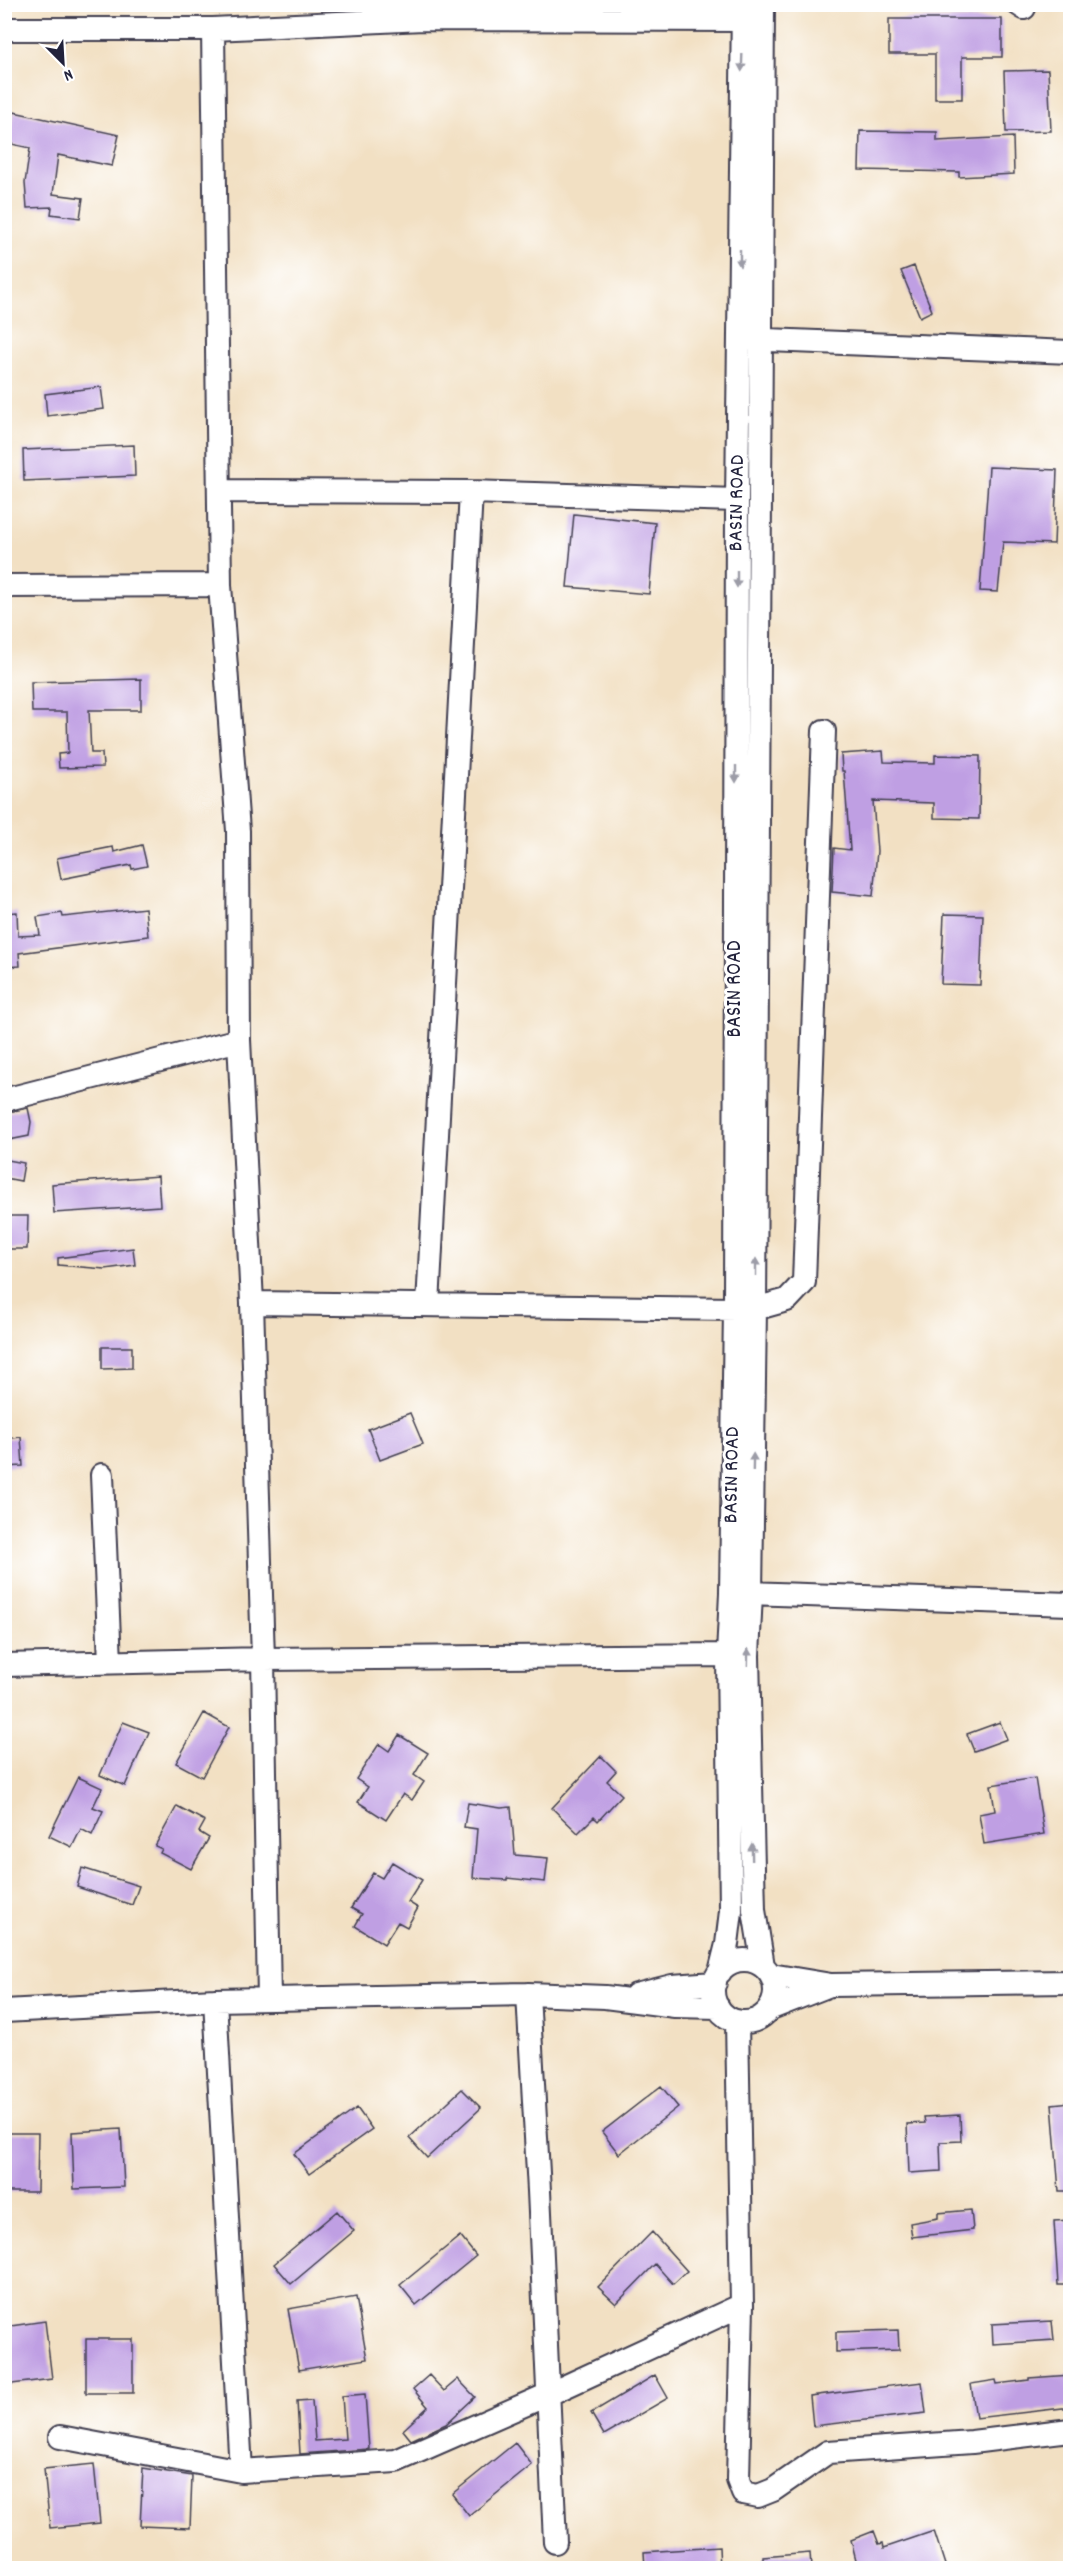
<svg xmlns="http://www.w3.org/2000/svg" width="1075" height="2573" viewBox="0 0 1075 2573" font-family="Dekko,sans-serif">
	<rect width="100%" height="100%" fill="#fff"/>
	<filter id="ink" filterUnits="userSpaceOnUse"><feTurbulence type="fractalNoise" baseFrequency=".0167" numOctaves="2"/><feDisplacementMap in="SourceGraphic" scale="12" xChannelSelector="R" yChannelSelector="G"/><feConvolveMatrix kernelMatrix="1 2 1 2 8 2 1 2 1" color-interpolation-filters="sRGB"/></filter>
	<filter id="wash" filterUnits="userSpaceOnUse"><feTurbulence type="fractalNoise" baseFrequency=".008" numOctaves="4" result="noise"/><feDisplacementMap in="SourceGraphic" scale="24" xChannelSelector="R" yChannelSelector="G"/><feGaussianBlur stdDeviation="1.35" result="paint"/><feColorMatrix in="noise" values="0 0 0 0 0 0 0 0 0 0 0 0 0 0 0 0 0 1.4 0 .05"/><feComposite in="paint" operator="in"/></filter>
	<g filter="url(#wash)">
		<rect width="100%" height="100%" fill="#f2e0c3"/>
		<g id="blocks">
			<path fill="#bf9fe3" d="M889,19H1002V57H962V99H935V54H889Z
				M1048,70L1051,131L1006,132L1004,71Z
				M14,112L119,135L112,166L58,155L53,194L83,198L80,218L51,214L52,207L27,208L25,183L30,148L7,143Z
				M860,131L937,132V141L1013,137L1014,174L959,177V172L859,170Z
				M914,266L932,311L920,317L901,271Z
				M101,387L104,409L47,416L45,394Z
				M134,445L135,476L24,481L23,450Z
				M989,467L1057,470L1054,544L1003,542L998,592L980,591Z
				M574,514L655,523L649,594L567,587Z
				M141,679V710H89L91,753H102L103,767L59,768L58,754L68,753L67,712H32L31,682Z
				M883,751L884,762L935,763V755L980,756L979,819L934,818V803L873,801L877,851L873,896L832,892L834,848L850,850L844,771H842L841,754Z
				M142,845L147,866L132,869L131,865L61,879L57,858L113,847L114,852Z
				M145,908L148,936L19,953L20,966L4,967V913L17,912L18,936L40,935L37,917L62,913L63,917Z
				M944,914L983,915L980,985L941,984Z
				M28,1108L31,1122L29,1136L4,1141V1113Z
				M8,1160L24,1163L21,1181L5,1178Z
				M158,1176L160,1206L54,1213L52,1184Z
				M4,1216H28L27,1249H4Z
				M133,1248L135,1265L105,1269L58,1265V1258Z
				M102,1347H132V1368L102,1369Z
				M410,1413L423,1444L380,1460L368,1429Z
				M21,1437L23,1466L4,1467V1439Z
				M204,1713L229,1727L202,1777L176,1763Z
				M123,1722L149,1732L125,1786L100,1775Z
				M1000,1722L1007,1739L974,1751L967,1734Z
				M399,1735L428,1753L414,1775L424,1782L412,1800L403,1794L386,1820L358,1802L368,1787L356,1779L379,1744L389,1751Z
				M601,1756L616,1771L607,1781L622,1795L598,1821L594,1817L578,1833L552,1808Z
				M78,1777L102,1788L93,1807L103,1811L92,1835L81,1829L72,1847L49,1836Z
				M1035,1778L1044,1834L984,1844L979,1814L995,1811L991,1785Z
				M468,1803L501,1808L511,1807L515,1855L548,1858L545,1882L507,1878V1880L473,1878L477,1829L464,1827Z
				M177,1806L205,1821L199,1832L209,1838L191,1869L160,1853L162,1849L155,1846Z
				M392,1862L422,1880L408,1902L418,1908L407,1927L398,1922L384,1944L355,1926L362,1914L351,1908L373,1873L382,1878Z
				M82,1868L139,1886L132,1905L77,1887Z
				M661,2086L678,2107L619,2154L602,2132Z
				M462,2089L481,2108L427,2158L409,2138Z
				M1071,2102V2191H1059L1052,2104Z
				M357,2108L372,2129L309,2174L294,2154Z
				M960,2115L961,2141L940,2142L941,2171L909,2173L907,2124L925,2123L924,2117Z
				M121,2129L124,2187L74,2189L72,2132Z
				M4,2133H38L37,2192H4Z
				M971,2210L973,2230L912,2237L910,2223L938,2218V2213Z
				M337,2211L354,2231L291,2284L274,2264Z
				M1071,2220V2285H1058L1054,2221Z
				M652,2232L687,2271L673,2284L655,2264L616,2304L598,2287Z
				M460,2236L476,2256L416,2305L400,2285Z
				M356,2297L367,2359L299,2370L288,2309Z
				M45,2321L52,2379L4,2385V2327Z
				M1052,2321L1054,2340L993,2344L992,2324Z
				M898,2330L899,2350L836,2352V2332Z
				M86,2339H133V2393H86Z
				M429,2375L444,2391L458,2379L475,2397L446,2424L411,2440L403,2430L428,2407L413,2389Z
				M655,2375L668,2398L604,2435L591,2413Z
				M1071,2375V2407L976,2418L971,2384L996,2380L997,2384L1029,2380V2378Z
				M922,2382L926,2413L813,2426L810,2396Z
				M365,2394L369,2449L300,2454L297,2401L312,2400L315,2441L345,2439L342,2396Z
				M515,2443L532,2465L469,2516L452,2494Z
				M94,2464L100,2523L50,2528L44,2469Z
				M143,2468L192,2476L190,2528L140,2526Z
				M874,2531L879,2544L883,2543L884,2548L934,2531L946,2568H858L851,2540Z
				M719,2547L720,2568H645L644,2552Z
				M810,2553L811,2568H763V2557Z"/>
		</g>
	</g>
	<g filter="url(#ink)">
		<use href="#blocks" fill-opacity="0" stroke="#413e4f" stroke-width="1.5"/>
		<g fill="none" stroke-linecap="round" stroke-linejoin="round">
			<defs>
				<path id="minor" d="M763,4L755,1309L751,1593L748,1656L754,1910L763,1966
					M1018,4L1024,8
					M4,29H213L423,19L743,20
					M213,29L220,585L238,831L239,1040L252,1303L263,1659L269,1999
					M745,339L1070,352
					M219,491L471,492L737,500
					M4,586L220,585
					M4,1100L239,1040
					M252,1303L735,1309
					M428,1305L471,492
					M755,1309L787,1300L804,1282L824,731
					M102,1475L110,1662
					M751,1593L1070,1604
					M4,1665L263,1659L728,1655
					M713 1991a31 31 0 1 1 62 0a31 31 0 1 1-62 0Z
					M720,1972L727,1944L731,1911L728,1655L731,1593L735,1309L737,500L743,4
					M771,1975L831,1985L1070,1982
					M528,1994L539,2191L555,2542
					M636,1995L672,1986L715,1983
					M215,2000L241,2471
					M769,2009L830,1985
					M4,2011L215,2000L528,1994L605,1997L675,2006L718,2007
					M737,2021L742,2305L738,2480L743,2493L758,2496L773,2490L828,2452L972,2442L1070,2430
					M60,2437L241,2471L396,2461L549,2394L742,2305"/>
			</defs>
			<use href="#minor" stroke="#413e4f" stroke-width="26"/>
			<use href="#minor" stroke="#fff" stroke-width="22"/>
		</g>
		<defs><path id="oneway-solid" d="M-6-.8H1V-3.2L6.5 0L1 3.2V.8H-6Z" transform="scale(1.5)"/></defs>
		<g fill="#9c9ca7">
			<use href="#oneway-solid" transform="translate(742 63) rotate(92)"/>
			<use href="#oneway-solid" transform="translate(740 258) rotate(90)"/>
			<use href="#oneway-solid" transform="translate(737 579) rotate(90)"/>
			<use href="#oneway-solid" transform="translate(736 774) rotate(90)"/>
			<use href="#oneway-solid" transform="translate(756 1267) rotate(-90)"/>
			<use href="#oneway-solid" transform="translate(753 1462) rotate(-89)"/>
			<use href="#oneway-solid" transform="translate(748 1657) rotate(-89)"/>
			<use href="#oneway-solid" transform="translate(752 1852) rotate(-91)"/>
		</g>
	</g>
	<g text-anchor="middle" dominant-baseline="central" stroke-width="6" stroke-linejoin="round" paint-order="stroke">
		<g font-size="21" fill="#22223b" stroke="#fff">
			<text transform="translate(738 503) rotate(-89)">BASIN ROAD</text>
			<text transform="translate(736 989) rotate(-90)">BASIN ROAD</text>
			<text transform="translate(733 1475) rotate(-89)">BASIN ROAD</text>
		</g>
	</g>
	<rect width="1075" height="2573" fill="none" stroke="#fff" stroke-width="24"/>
	<g transform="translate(63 63) rotate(156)" stroke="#ffffff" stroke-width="4.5" paint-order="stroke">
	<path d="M0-4.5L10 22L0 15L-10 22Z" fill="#22223b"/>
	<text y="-9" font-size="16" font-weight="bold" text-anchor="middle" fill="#22223b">N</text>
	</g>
</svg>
